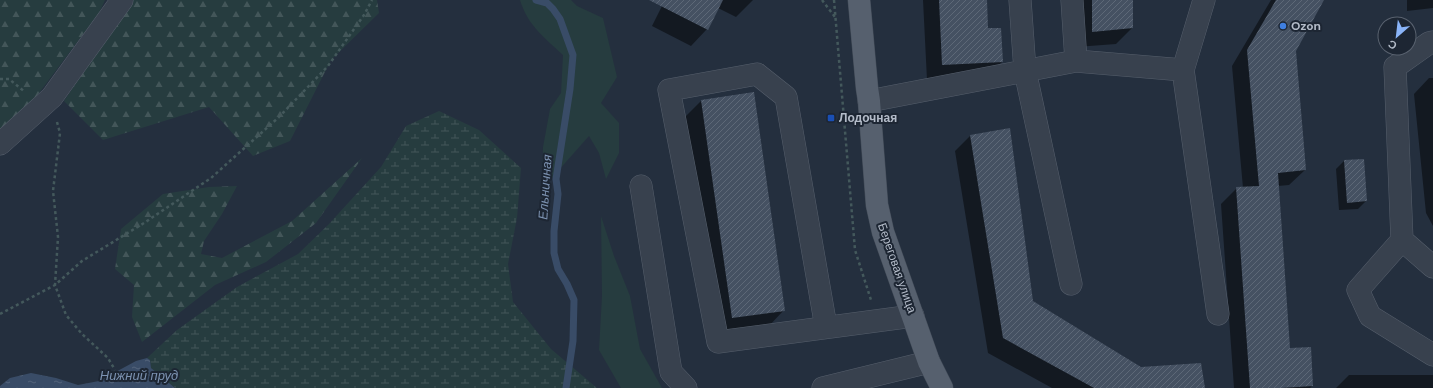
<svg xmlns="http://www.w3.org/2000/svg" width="1433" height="388" viewBox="0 0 1433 388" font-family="'DM Sans',sans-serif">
	<defs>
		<pattern id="forest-firs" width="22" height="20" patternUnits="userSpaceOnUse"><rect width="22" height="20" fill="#263c3f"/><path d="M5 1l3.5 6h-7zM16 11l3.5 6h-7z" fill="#435659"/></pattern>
		<pattern id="wetland-marsh" width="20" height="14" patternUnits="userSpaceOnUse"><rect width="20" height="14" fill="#263c3f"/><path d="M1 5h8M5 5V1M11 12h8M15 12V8" fill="none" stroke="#435659"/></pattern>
		<pattern id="water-ripples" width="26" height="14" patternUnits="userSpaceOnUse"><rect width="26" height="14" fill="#394c67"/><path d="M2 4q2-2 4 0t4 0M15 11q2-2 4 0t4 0" fill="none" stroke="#53647b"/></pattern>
		<pattern id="building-hatch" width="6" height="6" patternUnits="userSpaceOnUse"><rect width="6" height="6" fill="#455162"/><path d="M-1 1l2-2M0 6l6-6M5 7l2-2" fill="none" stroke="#5d6877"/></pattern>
	</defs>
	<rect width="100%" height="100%" fill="#242f3e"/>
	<path fill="#263c3f" d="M520,0H571L577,6L603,18L617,77L601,103L619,123V153L606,179L599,153L589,136L542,189L543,147L550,109L561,93L563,55C544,37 528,26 520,0Z
		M601,216L614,256L630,296L640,349L662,388H621L599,350L602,296Z"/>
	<path fill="url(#forest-firs)" d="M0,0H105L99,13L30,105L0,129Z
		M130,0H377L379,13L331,60L290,141L253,156L209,107L103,140L64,101L121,16Z
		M362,158L316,223L266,262L215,285L142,342L132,317L134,285L115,269L121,229L163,194L209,187L237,186L222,214L204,241L201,254L222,258L292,221Z"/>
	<path fill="url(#wetland-marsh)" d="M439,111L479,130L521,168L517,218L508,264L513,302L551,349L597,388H175L151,368L150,360L147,358L177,330L237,287L298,254L328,225L381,167L406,126Z"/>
	<path fill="url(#water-ripples)" d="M147,358L150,360L151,368L175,388H0V386L10,378L31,373L56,378L78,385L99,381L136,361Z"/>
	<path fill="#0007" d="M665,0H753L736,17L718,8L707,29L691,46L652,26Z
		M923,0H986L987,30L1002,62L986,77L927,80Z
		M1076,0H1132V28L1116,44L1076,47Z
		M1271,0H1322L1295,51L1305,170L1289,185L1278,186L1289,349L1312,386L1310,388H1234L1221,204L1237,188H1243L1232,66Z
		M1407,0H1433V8L1407,11Z
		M1429,78H1433V226L1426,213L1414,94Z
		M701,101L784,310L768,327L716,334L685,117Z
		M970,136L1032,301L1141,368L1204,388H1052L988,353L955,151Z
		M1344,161L1366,201L1358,209L1339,210L1336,169Z
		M1349,375H1433V388H1336Z"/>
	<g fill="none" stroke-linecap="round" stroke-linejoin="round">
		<path stroke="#394c67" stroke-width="7" d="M536,0L547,3L553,9L560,19L573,55L570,89L556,179L558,194L554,231V253L558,269L567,284L574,300L573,341L566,388"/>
	</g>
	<path fill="url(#building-hatch)" d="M649,0H723L708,30Z
		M939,0H987L988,28H1001L1003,62L942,65Z
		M1092,0H1133V28L1092,32Z
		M1276,0H1324L1296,51L1306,170L1278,173L1290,348L1311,347L1313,386L1281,388H1250L1236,187L1259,186L1247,50Z
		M754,92L785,311L732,318L701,100Z
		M1010,128L1033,301L1141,367L1201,363L1205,388H1094L1003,338L970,135Z
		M1364,159L1367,201L1347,203L1344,160Z"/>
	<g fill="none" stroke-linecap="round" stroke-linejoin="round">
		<defs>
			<path id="minor" d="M1020,0L1025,71L1071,284
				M1204,0L1183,70L1218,314
				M1433,42L1429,43L1395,67L1402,240L1358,290L1370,316L1433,355
				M1076,61L1183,70
				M869,101L1076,61L1072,0
				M0,144L52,97L122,0
				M641,186L671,372L686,388
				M1402,240L1433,267
				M826,327L786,97L757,74L669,90L718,342L913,316
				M823,388L929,362"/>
			<path id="major" d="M859,0L867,88L869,101L877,205L883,232L929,362L942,388"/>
		</defs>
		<use href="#minor" stroke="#565f6c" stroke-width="23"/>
		<use href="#major" stroke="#414a57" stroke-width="23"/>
		<path stroke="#44595c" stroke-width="2.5" stroke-dasharray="3 3" stroke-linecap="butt" d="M822,0L835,17
			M834,0L855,250L871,300
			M0,79H9L25,92
			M57,122L60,133L53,191L58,237L55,285L66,315L82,334L108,358L115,370
			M0,314L55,285L82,261L144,223L211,178L279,117L328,66L364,15L372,0"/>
		<use href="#minor" stroke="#38414e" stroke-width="22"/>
		<use href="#major" stroke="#56606e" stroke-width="22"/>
	</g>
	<circle fill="#3f7fe0" stroke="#1d2633" stroke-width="1.5" cx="1283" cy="26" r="4"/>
	<rect fill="#1a4fb4" stroke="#1d2633" stroke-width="1.5" x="827" y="114" width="8" height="8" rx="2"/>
	<g text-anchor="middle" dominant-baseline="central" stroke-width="4" stroke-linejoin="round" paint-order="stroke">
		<g font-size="12" font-weight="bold" fill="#b4bcc9" stroke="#1d2633" text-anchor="start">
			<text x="1291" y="26">Ozon</text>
			<text x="839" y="118">Лодочная</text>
		</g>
		<g font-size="12" fill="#b4bcc9" stroke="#1d2633">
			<text transform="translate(897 268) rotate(71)">Береговая улица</text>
		</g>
		<g font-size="13" font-style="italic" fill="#7c92b1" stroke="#1d2633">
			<text transform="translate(545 187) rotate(-86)">Ельничная</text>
			<text x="139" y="375">Нижний пруд</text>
		</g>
	</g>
	<g transform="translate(1397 36) rotate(208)"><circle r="19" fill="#1d2633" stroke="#59626f"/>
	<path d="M0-3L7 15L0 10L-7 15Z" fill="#8ab4f8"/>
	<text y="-6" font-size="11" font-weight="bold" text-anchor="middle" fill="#b4bcc9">С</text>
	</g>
</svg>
